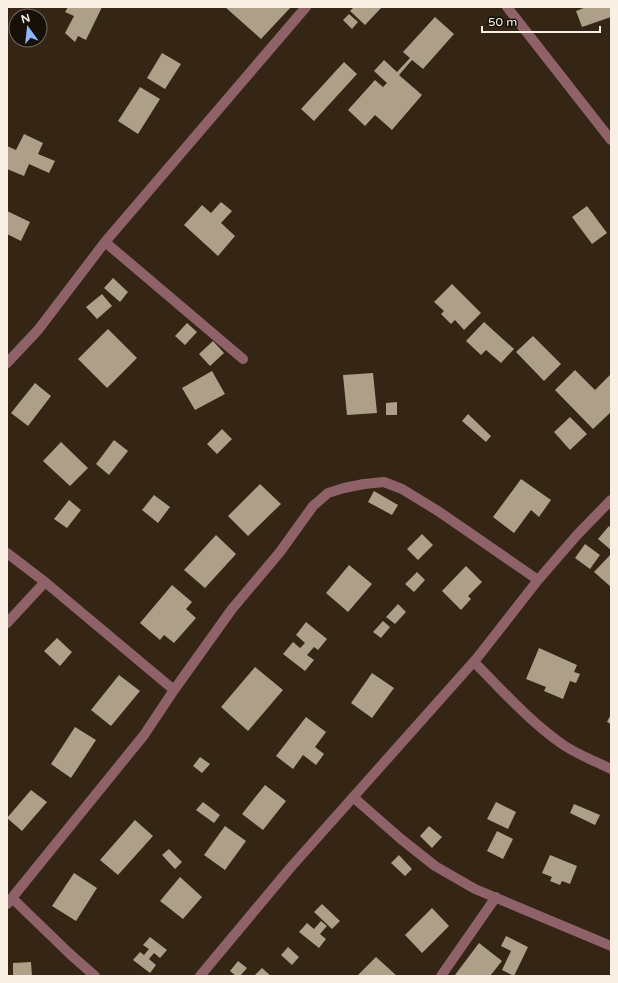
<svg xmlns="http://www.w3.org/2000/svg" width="618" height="983" viewBox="0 0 618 983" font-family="'Varela Round',sans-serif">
	<rect width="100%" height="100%" fill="#342514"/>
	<path fill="#aea088" d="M68,7H102L86,40L78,36L75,42L65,33L74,16L65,12Z
		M225,7H291L261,39Z
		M354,7H382L365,25L350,11Z
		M586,7H611V17L582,27L576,11Z
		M349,14L358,22L352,29L343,20Z
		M435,17L454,34L423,69L412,60L399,75L422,95L392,130L375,115L365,126L348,110L375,80L383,87L387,83L374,71L384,60L397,72L410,58L403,52Z
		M162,53L181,64L165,89L147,78Z
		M344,62L357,74L314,121L301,109Z
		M140,87L160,99L138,134L118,121Z
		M24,134L43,143L38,154L55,161L49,173L29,164L24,176L7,169V146L16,150Z
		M221,202L232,211L221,223L235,236L218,256L184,225L202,205L211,213Z
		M587,206L607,233L592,244L572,217Z
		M7,211L30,222L21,241L7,234Z
		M113,278L128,292L120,302L104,288Z
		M452,284L481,313L464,330L455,320L451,324L441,314L444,311L434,302Z
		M102,294L112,306L97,319L86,307Z
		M484,322L514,349L501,363L486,350L481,355L466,341Z
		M187,323L197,332L185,345L175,336Z
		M108,329L137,358L107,388L78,359Z
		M533,336L561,364L544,381L516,352Z
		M213,341L224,353L210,366L199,354Z
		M575,370L595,390L611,374V412L593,429L555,390Z
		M212,371L225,394L195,410L182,388Z
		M373,373L377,413L347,415L343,375Z
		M35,383L51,396L28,426L11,413Z
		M397,402V415H386V403Z
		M468,414L491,436L486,442L462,421Z
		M570,417L587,434L570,450L554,432Z
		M222,429L232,439L217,454L207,444Z
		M114,440L128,451L109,475L96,464Z
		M61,442L88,468L70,486L43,461Z
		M521,479L551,500L539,517L531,510L514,533L493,517Z
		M260,484L281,504L248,536L228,516Z
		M374,491L398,505L392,515L368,502Z
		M154,495L170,507L158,523L142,510Z
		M69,500L81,510L67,528L54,519Z
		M609,526L611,528V550L598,539Z
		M422,534L433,545L418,560L407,549Z
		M216,535L236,554L205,588L184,570Z
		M585,544L600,555L590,569L575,558Z
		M611,554V587L594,572Z
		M349,565L372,584L348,612L326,593Z
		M466,566L482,582L468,596L471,599L461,610L442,591Z
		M417,572L425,580L414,592L405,584Z
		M172,585L192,602L186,609L196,618L174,643L164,635L160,640L140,623Z
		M398,604L406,612L395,624L386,617Z
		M383,621L390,627L381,638L373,632Z
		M306,622L327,639L318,650L314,647L307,655L314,660L305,671L283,654L293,642L300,648L305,643L296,635Z
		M57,638L72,652L60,666L44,651Z
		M539,648L577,665L574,672L580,674L576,683L570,681L563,699L544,691L546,687L526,679Z
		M255,667L283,690L248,731L221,707Z
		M372,673L394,688L372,718L351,703Z
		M119,675L140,691L111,726L91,710Z
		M611,714V724L607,722Z
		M306,717L326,732L315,747L324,754L316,765L303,755L293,769L276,756Z
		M75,727L96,740L71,778L51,764Z
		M200,757L210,764L202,773L193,766Z
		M265,785L286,801L263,830L242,814Z
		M31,790L47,802L22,831L7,818Z
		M203,802L220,815L214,823L196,810Z
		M496,802L516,812L508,829L487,819Z
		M574,804L600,815L595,825L570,813Z
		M135,820L153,836L118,875L100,860Z
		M225,826L246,841L225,870L204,855Z
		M429,826L442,837L432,848L420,836Z
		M497,831L513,839L503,859L487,851Z
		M169,849L182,862L175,869L162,855Z
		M399,855L412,869L405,876L391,863Z
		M550,855L577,866L570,884L562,881L560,885L550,881L552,877L542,873Z
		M74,873L97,888L76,921L52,906Z
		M180,877L202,897L183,919L160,901Z
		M322,904L340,921L332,929L314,912Z
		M432,908L449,926L422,953L405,935Z
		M321,921L327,926L320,934L326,939L319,948L299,932L307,923L314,929Z
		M506,936L528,947L514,976L502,970L511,951L501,946Z
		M150,937L167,950L160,958L154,953L149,959L156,965L150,973L133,960L140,952L144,955L149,949L143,945Z
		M479,943L502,961L490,976H457L455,975Z
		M288,947L299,957L292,965L281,955Z
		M376,957L397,976H357Z
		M238,961L247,968L240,976H236L230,971Z
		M31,962L32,976H13V963Z
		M262,968L271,976H254Z"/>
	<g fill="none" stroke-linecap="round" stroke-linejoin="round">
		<path stroke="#8e6268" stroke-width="10" d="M507,7L611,140
			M105,242L243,359
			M7,363L38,330L105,242L306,7
			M7,553L45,582L174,690
			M7,623L45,582
			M474,662C502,690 529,721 562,744C576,754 595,761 611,769
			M353,797L401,839L435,866L475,889L611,946
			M12,898L71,955L95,976
			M7,904L144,735L174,690L232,609L280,552L313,506L328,493L344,488L364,484L384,482L402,489L438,511L538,580
			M200,976L291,867L477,658L538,580L577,535L611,500
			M441,976L496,897"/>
	</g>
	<rect width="618" height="983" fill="none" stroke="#f9efe4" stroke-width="16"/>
	<g transform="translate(28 28) rotate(345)"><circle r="19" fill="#161008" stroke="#716960"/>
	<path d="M0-3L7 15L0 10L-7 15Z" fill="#8bb9fc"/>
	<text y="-6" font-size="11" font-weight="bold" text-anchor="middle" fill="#f9efe4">N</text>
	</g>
	<path d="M482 26v6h118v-6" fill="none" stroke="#f9efe4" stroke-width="2"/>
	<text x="488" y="26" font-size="12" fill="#f9efe4" stroke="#161008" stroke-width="3" paint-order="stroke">50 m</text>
</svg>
